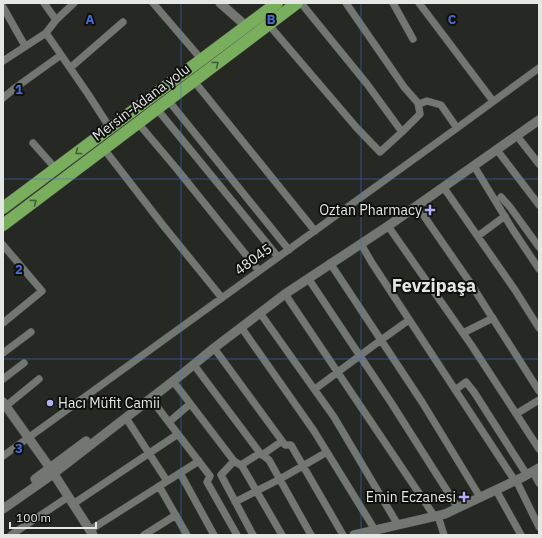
<svg xmlns="http://www.w3.org/2000/svg" width="542" height="538" viewBox="0 0 542 538" font-family="'IBM Plex Sans',sans-serif">
	<rect width="100%" height="100%" fill="#252823"/>
	<g fill="none" stroke-linecap="round" stroke-linejoin="round">
		<defs>
			<path id="street" d="M44,3L56,20
				M153,3L202,60
				M301,3L367,84L402,132
				M346,3L404,87L418,103L419,104L427,101L441,105L457,128
				M393,3L413,39
				M419,3L493,101
				M3,7L25,46
				M269,25L356,127L380,152L402,132L420,114L418,103
				M46,33L88,94L110,128
				M3,61L46,33L56,20L74,3
				M70,68L123,22
				M194,81L315,231
				M3,98L15,88L61,55
				M168,100L289,250
				M157,109L278,257
				M138,123L176,168L259,271
				M517,136L539,164
				M33,143L56,169
				M104,149L162,224L222,298
				M497,150L539,205
				M474,166L513,230L539,269
				M444,188L515,290L539,328
				M501,197L510,207L539,247
				M417,206L469,281L539,391
				M388,226L472,346L539,449
				M478,236L505,216
				M361,244L372,263L515,481
				M3,245L42,291L3,323
				M330,263L422,402L480,497
				M308,278L392,404L458,508
				M285,294L435,517
				M260,313L334,417L398,525
				M241,327L314,431L375,530
				M463,333L493,318
				M214,348L285,445H291L343,535
				M3,353L31,332
				M194,365L260,453L269,460L311,535
				M3,379L24,363
				M173,381L234,461L242,466L282,535
				M315,389L381,340L409,320
				M455,390L466,382L474,392L527,475
				M151,399L210,476L207,482L237,535
				M6,406L39,379
				M516,414L539,400
				M126,418L167,481
				M169,422L190,404
				M262,455L282,441
				M3,456L457,128L539,68
				M234,461L221,475L253,535
				M241,465L260,453
				M533,472L539,483
				M180,473L214,535
				M516,480L539,527
				M159,486L187,535
				M496,490L521,535
				M235,502L280,479L327,452
				M73,504L178,434
				M438,516L444,535
				M90,530L199,461
				M11,535L68,497
				M144,535L176,515"/>
			<path id="secondary" d="M220,3L246,26
				M3,402L50,468L93,535
				M35,479L86,441
				M3,509L53,474L181,375L214,348L285,294L388,226L539,120
				M354,535L445,514L523,477L539,468"/>
			<path id="highway" d="M3,208L277,3
				M3,225L297,3"/>
		</defs>
		<use href="#street" stroke="#424441" stroke-width="8"/>
		<use href="#secondary" stroke="#424441" stroke-width="10"/>
		<use href="#highway" stroke="#424441" stroke-width="13"/>
		<use href="#street" stroke="#737771" stroke-width="7"/>
		<use href="#secondary" stroke="#737771" stroke-width="9"/>
		<use href="#highway" stroke="#79ae5d" stroke-width="12"/>
	</g>
	<defs><path id="oneway-chevron" d="M-2-3.5L2.5 0L-2 3.5" fill="none" stroke-width="1.6" stroke-linecap="round" stroke-linejoin="round"/></defs>
	<g stroke="#445f36">
		<use href="#oneway-chevron" transform="translate(216 64) rotate(-37)"/>
		<use href="#oneway-chevron" transform="translate(78 152) rotate(143)"/>
		<use href="#oneway-chevron" transform="translate(34 202) rotate(-37)"/>
	</g>
	<path fill="none" stroke="#456dda" stroke-width="1" stroke-opacity="0.55" d="M181,3V535M361,3V535M3,179H539M3,359H539"/>
	<g fill="#b1adfa" stroke="#0f100e" stroke-width="1.5">
		<path d="M428 204h4v4h4v4h-4v4h-4v-4h-4v-4h4z"/>
		<circle cx="50" cy="403" r="4"/>
		<path d="M462 491h4v4h4v4h-4v4h-4v-4h-4v-4h4z"/>
	</g>
	<g text-anchor="middle" dominant-baseline="central" stroke-width="4" stroke-linejoin="round" paint-order="stroke">
		<g font-size="14" fill="#e5e7e4" stroke="#0f100e">
			<text transform="translate(141 102) rotate(-37)">Mersin-Adana yolu</text>
			<text transform="translate(253 259) rotate(-36)">48045</text>
		</g>
		<g font-size="14" fill="#e5e7e4" stroke="#0f100e" text-anchor="end">
			<text x="422" y="210">Oztan Pharmacy</text>
			<text x="58" y="403" text-anchor="start">Hacı Müfit Camii</text>
			<text x="456" y="497">Emin Eczanesi</text>
		</g>
		<g font-size="18" font-weight="bold" fill="#e5e7e4" stroke="#0f100e">
			<text x="434" y="285">Fevzipaşa</text>
		</g>
	</g>
	<g font-size="13" text-anchor="middle" font-weight="bold" fill="#456dda" stroke="#0f100e" stroke-width="4" stroke-linejoin="round" paint-order="stroke">
		<text x="90" y="24">A</text>
		<text x="271" y="24">B</text>
		<text x="452" y="24">C</text>
		<text x="19" y="94">1</text>
		<text x="19" y="274">2</text>
		<text x="19" y="453">3</text>
	</g>
	<rect width="542" height="538" fill="none" stroke="#e5e7e4" stroke-width="8"/>
	<path d="M10 522v6h86v-6" fill="none" stroke="#e5e7e4" stroke-width="2"/>
	<text x="16" y="522" font-size="12" fill="#e5e7e4" stroke="#0f100e" stroke-width="3" paint-order="stroke">100 m</text>
</svg>
